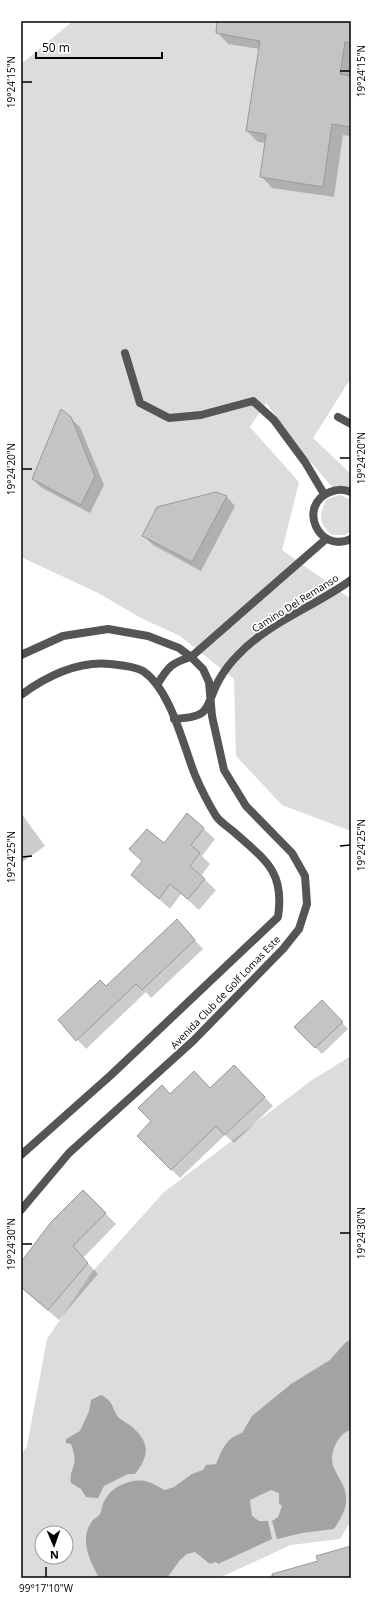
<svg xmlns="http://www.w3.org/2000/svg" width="372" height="1599" viewBox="0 0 372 1599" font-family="'Open Sans',sans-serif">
	<rect width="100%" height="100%" fill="#fff"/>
	<path fill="#dcdcdc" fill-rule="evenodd" d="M73,21H351V378L313,438L351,474V491L334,489L308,459L266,403L250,427L299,482L282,550L351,599V831L282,805L236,756L234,679L180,636L141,618L98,593L21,557V64Z
		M340,495L351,500V531L345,535H332C318,522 318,516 327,499Z
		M351,1056V1521L340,1539L291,1545L219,1578H21V1455L27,1446L47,1339L92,1272L164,1192L312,1080ZM42,1533H66V1557H42Z"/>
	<path fill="#a3a3a3" d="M351,1339V1430C337,1433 328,1456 334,1468C340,1482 347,1486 346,1503C345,1512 339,1521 334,1529L302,1533L277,1539L272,1521L278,1517L282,1506L279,1503V1493L271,1490L250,1500L252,1516L259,1521H268L272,1539L218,1564L216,1562L210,1564L195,1552L187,1554L180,1560L167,1578H99C90,1561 78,1538 93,1520C95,1518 98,1517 100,1514C102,1510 102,1504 105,1500C112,1486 133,1477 148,1482C154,1483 159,1488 165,1490L174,1487L192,1474L203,1470L206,1465L216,1464C222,1450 226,1438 242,1433L252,1416L291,1384L330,1360L345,1343Z
		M101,1395C114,1402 111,1406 118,1417C121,1420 127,1423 131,1426C150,1442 150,1455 135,1474H128L104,1486L98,1498L86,1497L81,1489L71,1483C70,1471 72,1473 74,1464C76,1458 73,1450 71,1444L66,1443V1439L80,1431L89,1411L91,1400Z"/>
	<path fill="#0003" d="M218,21H351V136L343,135L334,197L272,188L261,176L266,143L258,142L247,131L260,49L228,44L217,32Z
		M70,418L80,427L104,485L90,513L42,488L33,479Z
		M215,493L227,497L235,506L201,571L153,545L144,536Z
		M21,813L45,846L21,863Z
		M187,814L215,839L202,856L210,864L201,876L216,890L199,910L181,894L170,909L132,875L164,845Z
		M177,920L203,949L151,998L146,992L86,1049L60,1020L106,987Z
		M322,1002L348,1029L322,1054L295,1027Z
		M243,1075L273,1106L234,1143L225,1135L180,1178L138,1136L153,1121L170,1095L210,1089Z
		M83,1191L116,1224L83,1258L98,1274L59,1320L21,1288V1264Z
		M351,1547V1578H269V1576L319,1562Z"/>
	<path fill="#c4c4c4" stroke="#999" d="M217,21H351V43L345,42L340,74L351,76V127L332,124L323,187L260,177L266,134L246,131L260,41L216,33Z
		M61,409L71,417L95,476L81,505L32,479Z
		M216,492L227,496L192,562L142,536L157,507Z
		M187,813L204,828L191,845L200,853L190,866L205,879L188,899L170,884L159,899L131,875L142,861L129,849L147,829L164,843Z
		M177,919L195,940L142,990L136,984L76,1041L58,1020L100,980L106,986Z
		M322,1000L343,1022L315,1048L294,1027Z
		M234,1065L265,1097L224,1135L216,1126L171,1170L137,1136L151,1121L138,1108L162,1085L170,1094L194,1071L210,1088Z
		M83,1190L106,1213L73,1246L88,1263L48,1310L21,1287V1262L51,1222Z
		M351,1546V1578H273L272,1574L318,1561L316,1556Z"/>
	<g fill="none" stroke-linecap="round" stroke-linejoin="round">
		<path stroke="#555" stroke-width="8" d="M125,353L140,403L169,418L201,415L253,401L274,420L305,462L324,494
			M338,417L351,424
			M351,492C344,489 337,489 330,492C297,505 318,554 351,539
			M21,655L63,636L108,629L148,636L179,648L191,657L203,669L209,682L212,716L224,770L246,806L292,853L305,876L307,904L299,929L283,949L193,1041L69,1153L21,1210
			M157,685C168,667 171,663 191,657L326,539
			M21,695C47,676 78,661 110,664C120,665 134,666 143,671C171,690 183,745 195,775C201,789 208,803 216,816C220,822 228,827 234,832C265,860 285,871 278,917L111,1075L21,1155
			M174,719C214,717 204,707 219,680C224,671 231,662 238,655C269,622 314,607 351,580"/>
	</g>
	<path fill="none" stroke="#000" stroke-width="1.5" d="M340,71H350M22,82H32M340,458H350M22,469H32M340,846L350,845M22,857L32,856M340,1233H350M22,1244H32M46,1567V1577"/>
	<g text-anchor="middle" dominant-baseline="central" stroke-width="3.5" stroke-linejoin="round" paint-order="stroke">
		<g font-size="10" fill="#000" stroke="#fff">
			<text transform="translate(295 603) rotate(-32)">Camino Del Remanso</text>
			<text transform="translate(225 992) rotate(-46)">Avenida Club de Golf Lomas Este</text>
		</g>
	</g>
	<rect width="372" height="1599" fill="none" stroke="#ffffff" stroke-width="44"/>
	<g transform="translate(54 1545) rotate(178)"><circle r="19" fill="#ffffff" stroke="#999999"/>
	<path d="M0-3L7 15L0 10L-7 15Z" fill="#000000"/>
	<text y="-6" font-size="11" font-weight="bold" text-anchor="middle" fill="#000000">N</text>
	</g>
	<path d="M36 52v6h126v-6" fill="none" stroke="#000000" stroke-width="2"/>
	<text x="42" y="52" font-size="12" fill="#000000" stroke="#ffffff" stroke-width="3" paint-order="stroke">50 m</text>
	<rect x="22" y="22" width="328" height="1555" fill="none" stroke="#000" stroke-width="1.5"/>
	<g font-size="10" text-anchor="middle" fill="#000">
		<text transform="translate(361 71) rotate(-90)" y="4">19°24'15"N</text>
		<text transform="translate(11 82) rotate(-90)" y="4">19°24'15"N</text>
		<text transform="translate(361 458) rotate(-90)" y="4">19°24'20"N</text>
		<text transform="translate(11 469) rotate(-90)" y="4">19°24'20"N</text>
		<text transform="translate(361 845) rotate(-90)" y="4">19°24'25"N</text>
		<text transform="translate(11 857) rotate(-90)" y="4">19°24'25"N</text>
		<text transform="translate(361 1233) rotate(-90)" y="4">19°24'30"N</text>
		<text transform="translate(11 1244) rotate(-90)" y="4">19°24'30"N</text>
		<text x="46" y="1592">99°17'10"W</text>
	</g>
</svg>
